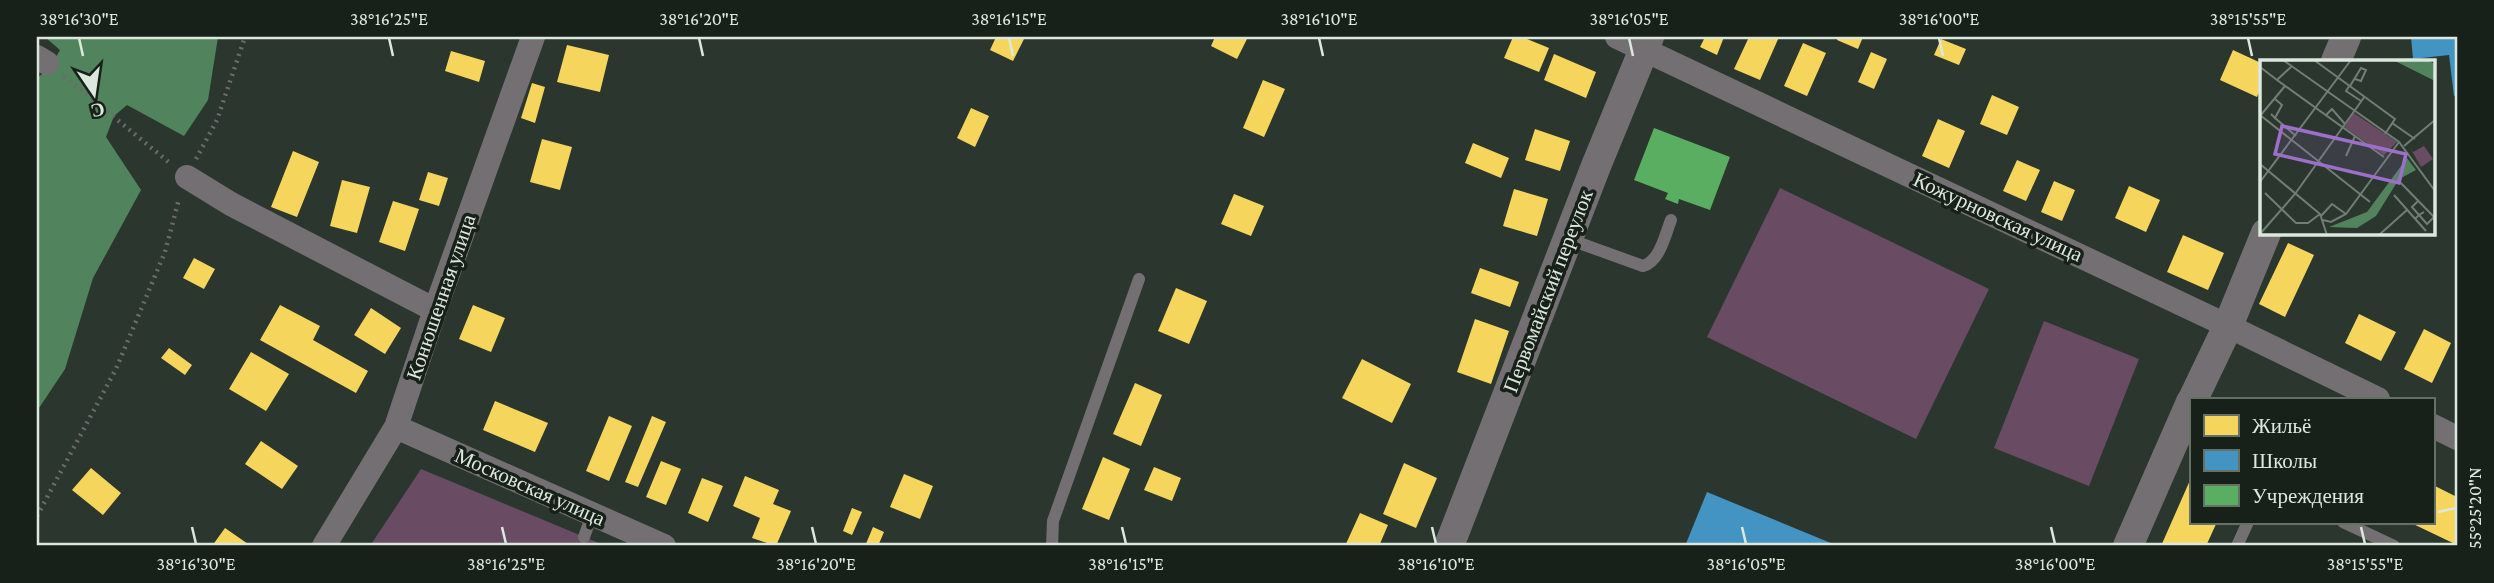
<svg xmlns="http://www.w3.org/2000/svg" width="2494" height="583" viewBox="0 0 2494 583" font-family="'Crimson Pro',serif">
	<rect width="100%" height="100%" fill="#2b372e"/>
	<path fill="#6a4b64" d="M1780,188L1989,289L1916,439L1707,337Z
		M2044,321L2139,359L2089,486L1994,448Z
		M421,469L606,546H370Z"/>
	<path fill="#51845d" d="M45,37H218L208,100L184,136L127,105L114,116L106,137L141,190L93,278L65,369L37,411V78L50,68L60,50Z"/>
	<path fill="#f6d55c" d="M996,37H1025L1013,61L990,50Z
		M1215,37H1248L1237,59L1211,46Z
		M1513,37H1522L1549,48L1539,72L1504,58Z
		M1705,37H1724L1717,55L1700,47Z
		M1749,37H1779L1760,80L1734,69Z
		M1838,37H1863L1858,49L1837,40Z
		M1941,39L1966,49L1959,65L1934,55Z
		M1803,43L1826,53L1807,96L1784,86Z
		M567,45L609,55L600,92L557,82Z
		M2233,50L2261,63V87L2257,97L2220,80Z
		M451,51L485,61L479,82L445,71Z
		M1871,52L1887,59L1874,89L1858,82Z
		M1554,54L1596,72L1586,98L1544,80Z
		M1263,80L1285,89L1264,137L1243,128Z
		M532,83L545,87L535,123L521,118Z
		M1992,95L2019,107L2007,135L1980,124Z
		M971,108L989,116L975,147L957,138Z
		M1938,119L1965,131L1949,168L1922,156Z
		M1535,129L1570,141L1560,171L1525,160Z
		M542,139L572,147L560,190L530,182Z
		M1473,143L1509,158L1501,178L1465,163Z
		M293,151L319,162L297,217L271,207Z
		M2017,160L2040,170L2026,201L2003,191Z
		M428,172L448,178L439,206L419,200Z
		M342,180L370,187L357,233L330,226Z
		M2054,181L2075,190L2062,221L2041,212Z
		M2129,186L2160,200L2146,232L2115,218Z
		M1514,189L1548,199L1537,236L1503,226Z
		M1234,194L1264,206L1251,236L1221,224Z
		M393,201L419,209L405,251L379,242Z
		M2183,235L2224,253L2208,290L2167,272Z
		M2288,243L2314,255L2285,317L2259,304Z
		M194,258L215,269L204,289L183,278Z
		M1480,268L1519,282L1510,307L1471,293Z
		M1176,288L1207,301L1189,344L1158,331Z
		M280,305L320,326L313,340L368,371L356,393L260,340Z
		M473,305L505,318L491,352L459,339Z
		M371,308L401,328L385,354L354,335Z
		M2359,314L2396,332L2381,361L2345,343Z
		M1475,319L1509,331L1491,384L1457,372Z
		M2424,329L2451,343L2432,383L2404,369Z
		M169,348L192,365L185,375L161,358Z
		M251,352L289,374L266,411L229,389Z
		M1362,359L1411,384L1392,423L1342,398Z
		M1135,383L1162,395L1141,446L1113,434Z
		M495,401L548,423L535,452L483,430Z
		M609,416L632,426L609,481L586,471Z
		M652,416L666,422L638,487L625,482Z
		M261,441L298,466L282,489L245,464Z
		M1103,457L1130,469L1109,520L1082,509Z
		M661,461L681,469L666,505L646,497Z
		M1404,463L1437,478L1416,528L1383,514Z
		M1154,467L1181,478L1172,501L1144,490Z
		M91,468L121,493L103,515L72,490Z
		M904,474L933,486L920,519L890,507Z
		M745,476L779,490L773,504L791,511L776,546L752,538L760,518L733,506Z
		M702,478L723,486L708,522L688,513Z
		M2191,478V522H2217L2206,546H2161Z
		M2433,485L2457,497V545L2409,522H2433Z
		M852,508L862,512L852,535L843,531Z
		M1360,513L1388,525L1379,546H1345Z
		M873,527L884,532L878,546H865Z
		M225,528L251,546H212Z"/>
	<path fill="#4393c3" d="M2411,37H2457V95L2454,96L2449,55L2413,59Z
		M1707,492L1838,546H1685Z"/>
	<path fill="#5aae61" d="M1654,128L1730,157L1710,210L1679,199L1678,204L1665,199L1668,193L1634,180Z"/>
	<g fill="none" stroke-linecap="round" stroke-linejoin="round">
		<path stroke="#6b6b6b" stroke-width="4.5" stroke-dasharray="2 5" stroke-linecap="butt" d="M64,76L171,164
			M196,159L217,120L245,37
			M37,516L116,369L165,252L179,199"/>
		<path stroke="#746f73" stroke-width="12" d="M1568,239L1643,266C1660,261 1665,235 1671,220
			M2343,522L2394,546
			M584,537L592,515
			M1052,546L1053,521L1139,279
			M2237,546L2248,522"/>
		<path stroke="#746f73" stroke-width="24" d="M1617,37L2228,326L2378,399
			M37,57L47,63
			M187,177L231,204L435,310
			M2433,426L2457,438
			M396,427L664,546
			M324,546L396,427L435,310L533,37"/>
		<path stroke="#746f73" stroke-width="30" d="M2336,61L2346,37
			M2193,399L2228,326L2266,233
			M1449,546L1596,166L1649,37
			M2128,546L2191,402"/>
	</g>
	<path fill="none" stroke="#dbe8dd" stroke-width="2.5" d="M79,38L83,56M389,38L393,56M699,38L703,56M1009,38L1013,56M1319,38L1323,56M1629,38L1633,56M1939,38L1943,56M2248,38L2252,56M2438,512L2456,508M192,527L196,544M502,527L506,544M812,527L816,544M1122,527L1126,544M1432,527L1436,544M1742,527L1746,544M2051,527L2055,544M2361,527L2365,544"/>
	<g text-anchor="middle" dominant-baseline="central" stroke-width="7" stroke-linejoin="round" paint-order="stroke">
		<g font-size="21" fill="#dbe8dd" stroke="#172019">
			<text transform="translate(1998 217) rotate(25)">Кожурновская улица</text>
			<text transform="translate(1548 291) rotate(-69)">Первомайский переулок</text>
			<text transform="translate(441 297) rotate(-71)">Конюшенная улица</text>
			<text transform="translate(530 487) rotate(24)">Московская улица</text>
		</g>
	</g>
	<g transform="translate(2260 60)">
		<rect width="175" height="175" fill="#2b372e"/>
		<path d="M94,53L137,82L124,95L84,67ZM149,86L153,92L164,86L173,99L161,107Z" fill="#6a4b64"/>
		<path d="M133,0H167L175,4V21ZM147,98L156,110L139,119L116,156L97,168L69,167L107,152Z" fill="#51845d"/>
		<path fill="none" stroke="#717e74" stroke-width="2" d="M23,0L139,82L175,131M54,0L135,59L125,74M0,7L17,20L32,6M17,20L124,97M90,25L86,31L101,41M90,26L101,8L106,10L101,21L95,19M11,54L15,58L22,45L15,39M0,55L110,142M66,55L72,49L85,64M0,56L25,26M15,58L36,76M132,63L155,79M144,86L175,60M86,96L95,76M0,104L60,154L67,175M137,119L175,158M0,122L91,0M5,133L36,163H48L60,154M134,135L166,171M164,152L159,155L167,164L174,157M61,156L72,144L86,154M155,159L159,155L152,147L159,140M63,160L71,162L86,154L139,82M0,174L35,134L105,36M119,175L147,150"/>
		<path fill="#9d6eca" fill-opacity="0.15" stroke="#9d6eca" stroke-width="3.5" d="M22,66L146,94L139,123L15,94Z"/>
		<rect width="175" height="175" fill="none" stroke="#dbe8dd" stroke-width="3.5"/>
	</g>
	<rect width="2494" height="583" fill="none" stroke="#172019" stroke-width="77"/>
	<rect x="2190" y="398" width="245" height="126" fill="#172019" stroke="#657067" stroke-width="2"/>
	<rect x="2204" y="415" width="35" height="21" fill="#f6d55c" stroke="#657067" stroke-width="2"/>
	<text x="2252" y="433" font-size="21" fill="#dbe8dd">Жильё</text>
	<rect x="2204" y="450" width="35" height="21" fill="#4393c3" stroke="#657067" stroke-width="2"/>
	<text x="2252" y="468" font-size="21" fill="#dbe8dd">Школы</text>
	<rect x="2204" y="485" width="35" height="21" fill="#5aae61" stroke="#657067" stroke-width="2"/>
	<text x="2252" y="503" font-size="21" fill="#dbe8dd">Учреждения</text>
	<g transform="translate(94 94) rotate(167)" stroke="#172019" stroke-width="5" paint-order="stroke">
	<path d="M0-5L12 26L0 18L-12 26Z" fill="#dbe8dd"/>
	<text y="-10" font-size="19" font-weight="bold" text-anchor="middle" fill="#dbe8dd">С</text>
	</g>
	<rect x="38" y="38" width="2418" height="506" fill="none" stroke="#dbe8dd" stroke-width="2.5"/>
	<g font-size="18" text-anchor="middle" fill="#dbe8dd">
		<text x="79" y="25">38°16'30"E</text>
		<text x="389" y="25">38°16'25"E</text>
		<text x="699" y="25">38°16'20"E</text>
		<text x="1009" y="25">38°16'15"E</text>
		<text x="1319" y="25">38°16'10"E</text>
		<text x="1629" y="25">38°16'05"E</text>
		<text x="1939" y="25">38°16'00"E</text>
		<text x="2248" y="25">38°15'55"E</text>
		<text transform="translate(2475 508) rotate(-90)" y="6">55°25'20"N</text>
		<text x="196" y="570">38°16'30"E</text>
		<text x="506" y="570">38°16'25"E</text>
		<text x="816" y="570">38°16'20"E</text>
		<text x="1126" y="570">38°16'15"E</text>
		<text x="1436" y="570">38°16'10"E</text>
		<text x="1746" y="570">38°16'05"E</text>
		<text x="2055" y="570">38°16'00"E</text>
		<text x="2365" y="570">38°15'55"E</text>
	</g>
</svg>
